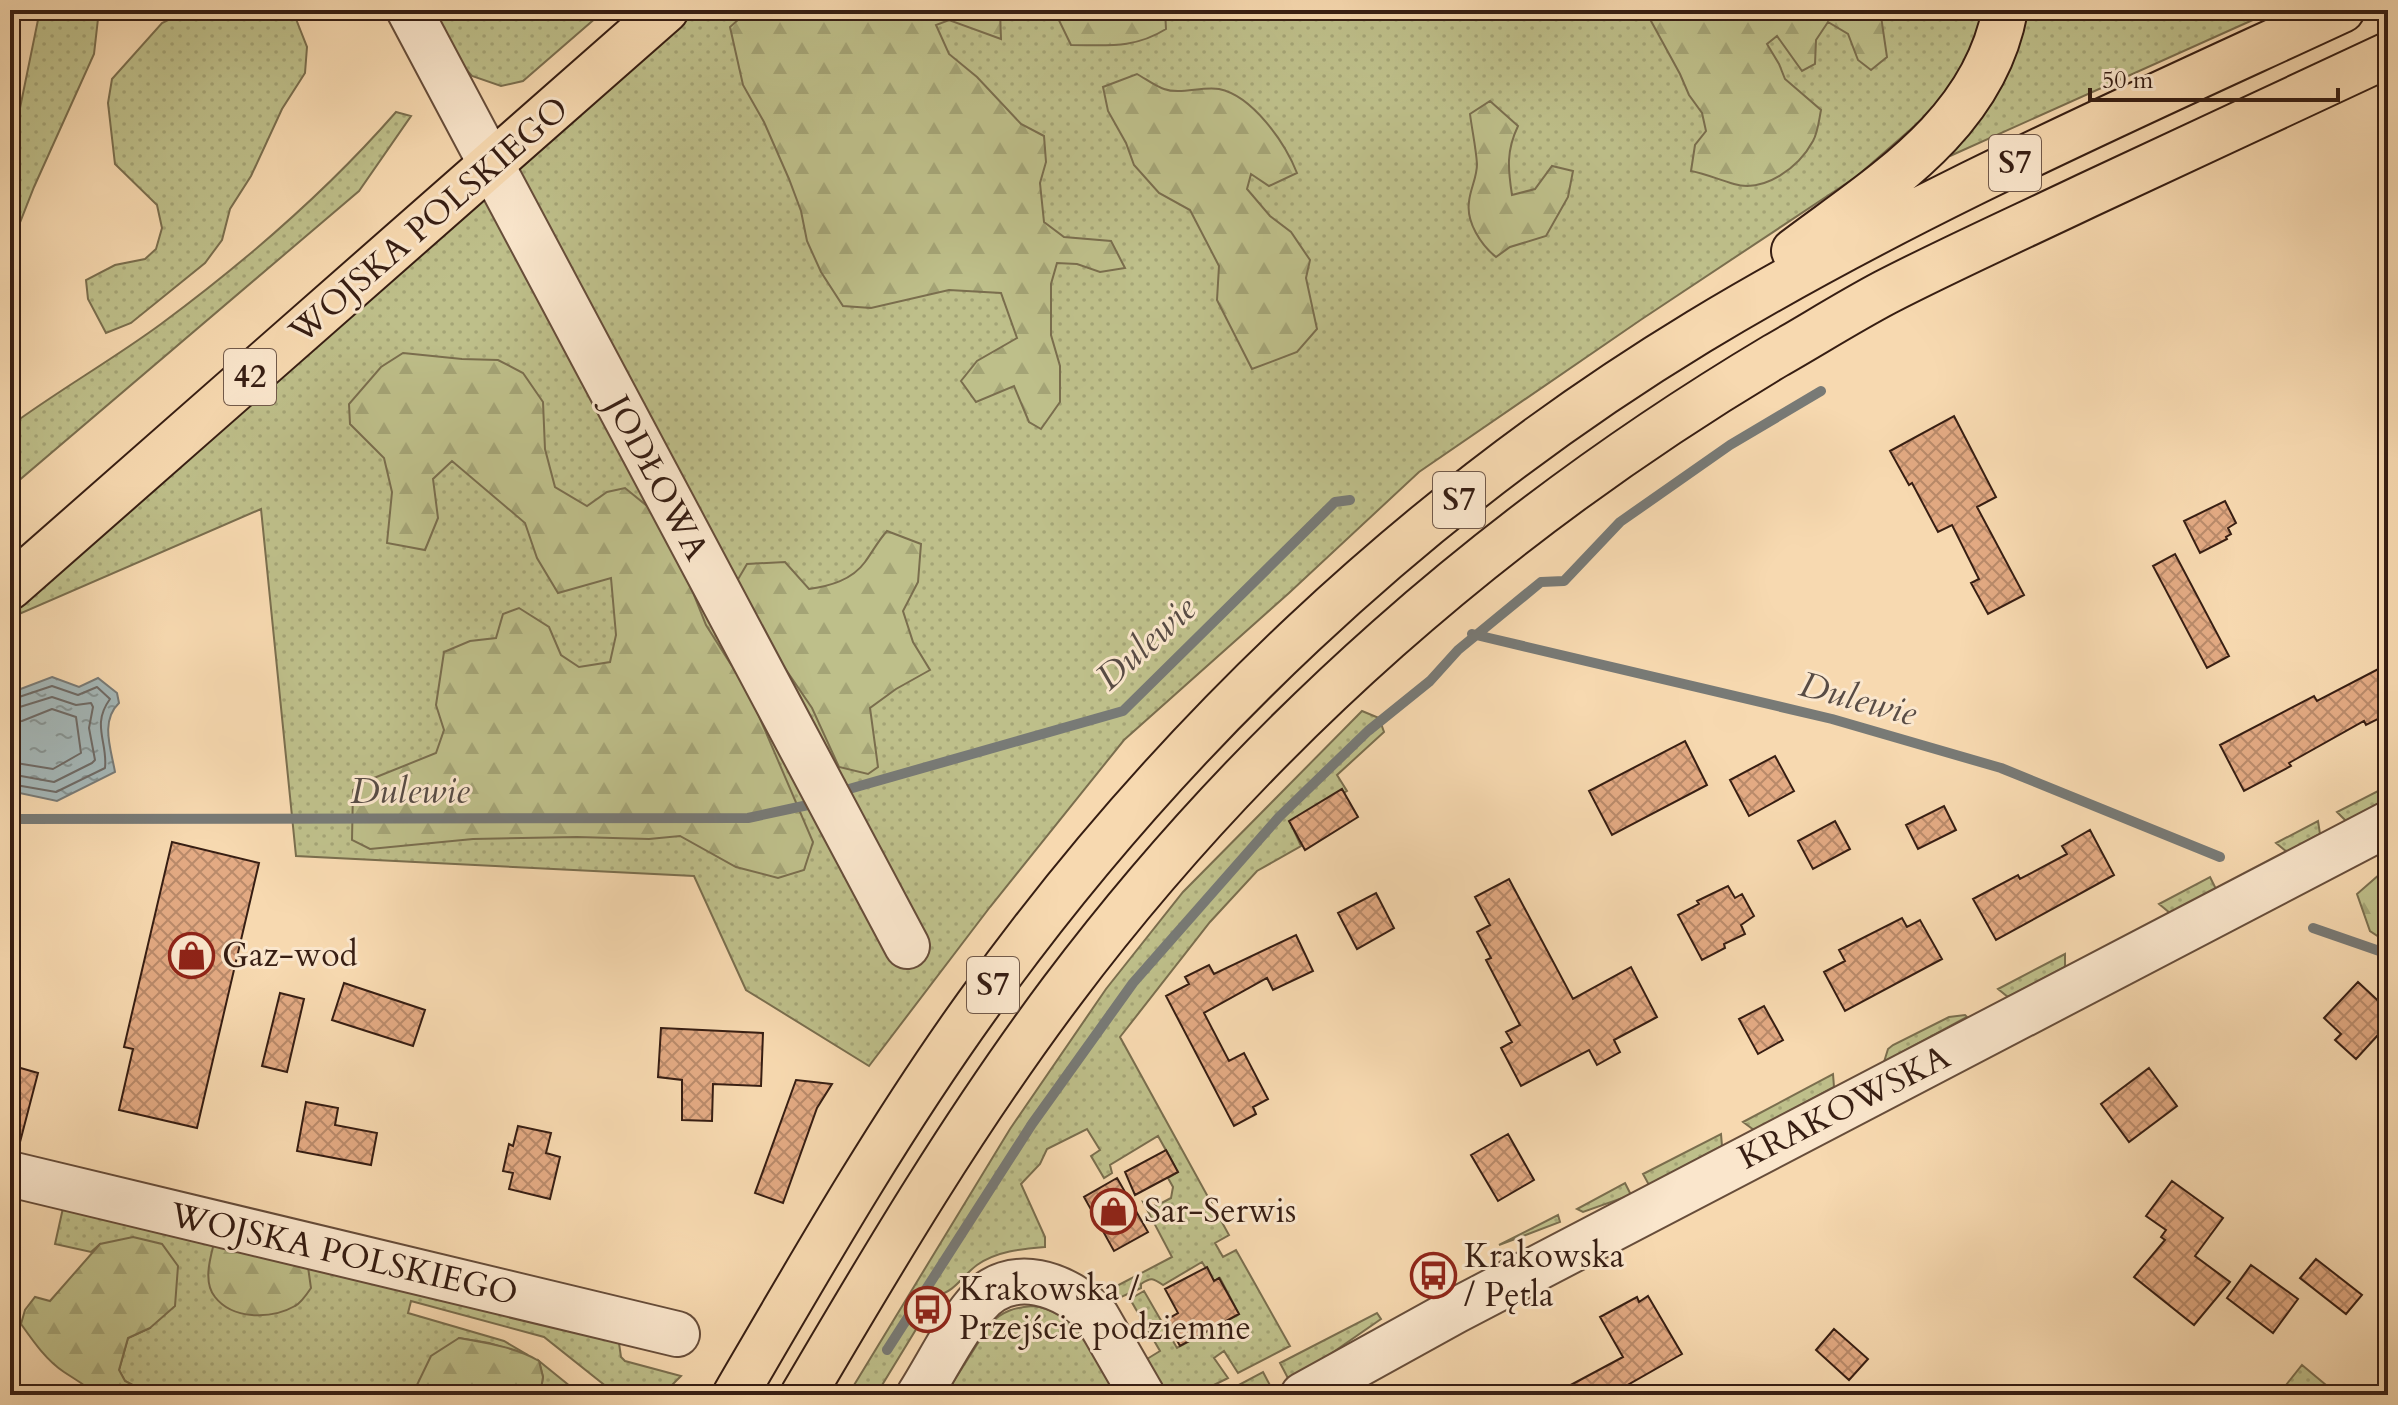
<svg xmlns="http://www.w3.org/2000/svg" width="2398" height="1405" viewBox="0 0 2398 1405" font-family="Cardo,serif">
	<defs>
		<pattern id="grass-dots" width="8" height="8" patternUnits="userSpaceOnUse" patternTransform="scale(2)"><rect width="8" height="8" fill="#bebf8a"/><path d="M2 2h.1M6 6h.1" fill="none" stroke="#a4a476" stroke-width="1.8" stroke-linecap="round"/></pattern>
		<pattern id="forest-firs" width="22" height="20" patternUnits="userSpaceOnUse" patternTransform="scale(2)"><rect width="22" height="20" fill="#bebf8a"/><path d="M5 1l3.5 6h-7zM16 11l3.5 6h-7z" fill="#a4a476"/></pattern>
		<pattern id="water-ripples" width="26" height="14" patternUnits="userSpaceOnUse" patternTransform="scale(2)"><rect width="26" height="14" fill="#a4b7b8"/><path d="M2 4q2-2 4 0t4 0M15 11q2-2 4 0t4 0" fill="none" stroke="#869494"/></pattern>
		<pattern id="building-cross-hatch" width="8" height="8" patternUnits="userSpaceOnUse" patternTransform="scale(2)"><rect width="8" height="8" fill="#e3aa83"/><path d="M0 0l8 8M0 8l8-8" fill="none" stroke="#b98a6a"/></pattern>
	</defs>
	<rect width="100%" height="100%" fill="#f7d9b0"/>
	<filter id="stains"><feTurbulence type="fractalNoise" baseFrequency=".0025" numOctaves="4"/><feColorMatrix values="0 0 0 0 .2 0 0 0 0 .09 0 0 0 0 .02 0 0 0 .5 -.17"/></filter>
	<radialGradient id="worn" r=".72"><stop offset=".6" stop-color="#630" stop-opacity="0"/><stop offset="1" stop-color="#630" stop-opacity=".3"/></radialGradient>
	<path fill="url(#grass-dots)" stroke="#7a6e4e" stroke-width="2" d="M40,10H99L94,54L34,187L10,248V157Z
		M188,10H279L294,14L307,47L305,73L282,109L251,176L230,209L222,240L205,263L131,323L106,333L88,299L86,280L115,265L145,259L156,249L162,228L157,205L115,164L108,103L112,79L162,23Z
		M430,10H605L523,81L501,86L472,76L456,58Z
		M684,10H1985L1974,45L1958,80L1926,116L1856,177L1642,319L1419,472L1289,593L1124,740L990,907L869,1066L746,990L694,876L296,856L261,509L10,618V593Z
		M2027,10H2275L1950,156C1989,112 2016,69 2027,10Z
		M396,112L411,116L359,191L10,488V426C59,390 112,360 161,324C246,261 327,191 396,112Z
		M1362,711L1379,718L1384,732L1337,775L1347,791L1291,824L1301,846L1257,871L1210,922L1120,1037L1229,1235L1215,1243L1223,1257L1236,1250L1290,1346L1238,1373L1224,1351L1214,1358L1228,1378C1210,1387 1179,1405 1162,1388C1156,1379 1152,1368 1147,1359L1160,1351L1130,1299L1144,1291L1177,1348L1239,1314L1220,1278L1214,1281L1202,1262L1163,1285C1153,1278 1151,1277 1141,1284V1288L1119,1298L1118,1295L1112,1297L1109,1290L1172,1257L1143,1202L1156,1206L1171,1198L1173,1187L1168,1178L1178,1172L1158,1136L1110,1165L1112,1173L1104,1178L1091,1156L1100,1150L1087,1129L1047,1149L1040,1164L1021,1184L1045,1237V1247C1021,1249 997,1251 977,1265C964,1274 954,1293 937,1295L876,1395H848L1010,1129L1106,989L1183,892Z
		M2380,790L2382,802L2346,821L2337,812Z
		M2318,821L2320,834L2287,852L2276,843Z
		M2210,877L2216,889L2170,913L2159,904Z
		M2065,954V967L2008,997L1998,989Z
		M1965,1015L1967,1017L1884,1062L1888,1049L1893,1045L1949,1017Z
		M1833,1074L1834,1087L1754,1130L1743,1122Z
		M1721,1134L1722,1146L1649,1185L1643,1174Z
		M1625,1183L1631,1195L1583,1212L1577,1209Z
		M63,1208L606,1338L619,1343L621,1357L625,1361L681,1376L662,1395H617L544,1337L411,1301L408,1313L504,1341L528,1355L489,1343L459,1338L415,1389L414,1395H142V1390L125,1381L119,1370L128,1338L150,1328L100,1244L91,1252L55,1244Z
		M1558,1215L1560,1222L1499,1245Z
		M1033,1306C1080,1312 1097,1359 1118,1395H945L990,1324C1002,1311 1016,1307 1033,1306Z
		M1377,1313L1381,1319L1290,1382L1280,1363Z
		M539,1361L581,1395H540L543,1377Z
		M2302,1365L2338,1395H2278Z
		M1263,1372L1273,1391L1265,1395H1220Z"/>
	<path fill="url(#forest-firs)" stroke="#7a6e4e" stroke-width="2" d="M749,10H1000L1001,39L949,20L936,25L949,54L977,77L1021,124L1044,136L1046,162L1040,183L1044,222L1064,237L1111,241L1125,268L1100,272L1077,264L1057,263L1051,284V335L1060,366V402L1041,429L1029,422L1014,386L976,402L961,381L977,361L1017,338L1001,293L949,290L871,308L843,306L821,272L807,241L801,211L789,179L764,122L743,85L730,27Z
		M1054,10H1165L1166,29C1134,49 1107,45 1071,45Z
		M1645,10H1877L1881,16L1887,57L1871,70L1858,60L1848,34L1828,22L1816,40L1815,64L1802,71L1777,36L1767,44L1779,64L1785,79L1821,110C1819,120 1818,132 1813,141C1799,167 1765,193 1734,184C1719,180 1707,174 1691,171L1695,145L1706,131L1702,113L1689,95L1680,74Z
		M1137,74C1146,79 1155,86 1164,89C1180,95 1202,86 1219,89C1253,96 1285,143 1297,173L1269,186L1251,174L1247,189L1270,216L1291,232L1310,260L1306,278L1317,329L1297,352L1252,369L1217,300L1219,266L1190,210L1159,193L1134,165L1126,143L1108,111L1103,87Z
		M1490,101L1518,126C1506,151 1508,169 1512,195L1535,189L1552,166L1573,171L1568,197L1546,236L1510,247L1496,257C1481,245 1466,222 1469,202C1470,189 1477,178 1477,164C1476,148 1472,130 1470,114Z
		M403,353L462,359L498,360L523,373L543,402L545,449L555,487L587,506L607,492L625,488L652,510L678,555L706,625L749,693L813,842L804,870L778,878L736,867L680,836L649,839L577,837L473,839L370,849L352,840L353,790L364,782L436,753L444,730L436,705L444,652L470,641L496,638L503,614L519,608L549,627L561,655L579,667L610,662L616,635L611,578L558,593L537,558L525,523L452,461L433,479L438,518L425,550L387,543L392,492L384,458L350,424L349,404L381,367Z
		M887,531L921,544L918,582L903,611L913,642L930,670L896,689L870,708L878,767L868,774L839,767L812,708L765,639L737,581L747,564L785,562L809,589C830,586 852,580 865,562C873,551 878,541 887,531Z
		M2388,867V943L2370,931L2357,894Z
		M133,1237L162,1244L178,1266L175,1306L150,1328L128,1338L119,1370L125,1381L142,1390V1395H96C86,1385 76,1380 64,1372C46,1360 33,1341 21,1324L25,1310L35,1297L50,1301L100,1244Z
		M214,1243L308,1267L311,1288C307,1294 301,1303 295,1306C270,1320 232,1319 215,1297C203,1282 210,1259 214,1243Z
		M459,1338C486,1343 516,1347 539,1361L543,1377L540,1395H414L415,1389L431,1356Z"/>
	<path fill="url(#water-ripples)" stroke="#787a76" stroke-width="2" d="M52,677L79,687L98,678L117,693L119,703C100,721 111,749 115,772L57,801L10,791V693Z"/>
	<g fill="none" stroke-linecap="round" stroke-linejoin="round">
		<path stroke="#6e6a66" stroke-width="2" d="M10,700L52,686L78,695L97,687L110,699C91,725 108,742 105,768L56,792L10,784
			M10,710L52,697L76,705L91,703L93,707L89,728L95,760L92,763L54,782L10,774
			M10,722L22,721L52,709L76,717L81,753L53,769L10,762"/>
		<path stroke="#787a76" stroke-width="10" d="M1472,634L1832,719L2001,768L2220,857
			M849,789L1123,711L1335,502L1350,500
			M10,819L748,818L808,805
			M2313,928L2388,954
			M887,1350L1032,1124L1133,983L1279,817L1368,731L1430,681L1458,650L1541,582L1564,581L1620,522L1730,445L1821,391"/>
	</g>
	<path fill="url(#building-cross-hatch)" stroke="#371e13" stroke-width="2" d="M1954,416L1996,497L1977,507L2024,595L1988,614L1971,583L1979,579L1952,525L1938,532L1912,483L1909,485L1890,451Z
		M2225,501L2236,523L2228,528L2231,534L2226,537L2227,539L2200,553L2184,521Z
		M2175,554L2229,656L2207,668L2153,566Z
		M2388,664V714L2366,725L2364,721L2289,763L2291,766L2244,791L2220,745L2314,696L2317,701Z
		M1685,741L1707,785L1612,835L1589,791Z
		M1775,756L1794,791L1749,816L1730,780Z
		M1342,789L1358,817L1305,850L1289,821Z
		M1944,806L1956,830L1918,849L1906,825Z
		M1835,821L1850,849L1813,869L1798,841Z
		M2090,830L2114,875L1996,940L1973,899L2018,875L2020,879L2067,854L2062,846Z
		M172,842L259,863L197,1128L119,1110L133,1049L124,1047Z
		M1509,879L1573,999L1631,967L1657,1017L1614,1040L1620,1052L1597,1065L1589,1050L1521,1086L1501,1048L1512,1042L1506,1032L1520,1025L1486,960L1491,958L1477,932L1490,925L1475,897Z
		M1728,886L1735,898L1742,894L1754,916L1741,925L1745,934L1724,944L1725,948L1702,960L1678,915L1699,904L1697,901Z
		M1376,893L1394,928L1357,949L1338,913Z
		M1902,918L1907,927L1920,920L1942,959L1845,1011L1824,972L1845,961L1839,950Z
		M1296,935L1313,971L1273,990L1267,978L1204,1013L1229,1061L1244,1053L1268,1099L1253,1107L1256,1114L1234,1126L1166,996L1189,984L1185,977L1209,965L1214,974Z
		M2358,982L2388,1010V1024L2356,1059L2335,1040L2341,1034L2324,1018Z
		M344,983L425,1010L413,1046L332,1020Z
		M280,993L304,999L287,1072L262,1066Z
		M1764,1006L1783,1040L1758,1054L1739,1019Z
		M661,1028L763,1033L761,1086L713,1084L712,1121L682,1120V1080L658,1077Z
		M10,1065L38,1073L19,1146L10,1145Z
		M2149,1068L2177,1106L2129,1142L2101,1104Z
		M796,1080L832,1084L817,1108L783,1203L755,1193Z
		M306,1102L338,1108L335,1125L377,1133L371,1165L297,1151Z
		M518,1126L551,1133L546,1153L560,1157L550,1199L509,1189L513,1173L503,1171L509,1144L513,1146Z
		M1508,1134L1534,1180L1498,1201L1471,1155Z
		M1166,1150L1178,1172L1135,1195L1125,1172Z
		M1117,1178L1148,1232L1114,1251L1084,1197Z
		M2172,1181L2223,1218L2195,1256L2230,1282L2194,1325L2134,1277L2165,1240L2161,1237L2166,1230L2146,1216Z
		M2316,1259L2362,1295L2346,1314L2300,1278Z
		M2251,1265L2298,1299L2273,1333L2227,1298Z
		M1207,1267L1214,1281L1219,1278L1239,1314L1180,1346L1166,1320L1178,1313L1165,1289Z
		M1648,1296L1682,1354L1626,1386L1630,1395H1552L1623,1357L1600,1317L1637,1297L1639,1302Z
		M1834,1329L1868,1359L1849,1380L1816,1350Z"/>
	<g fill="none" stroke-linecap="round" stroke-linejoin="round">
		<defs>
			<path id="minor" d="M409,10L907,946
				M10,1174L677,1334
				M919,1395C938,1365 954,1331 976,1305C1010,1263 1067,1284 1097,1317L1142,1395
				M1303,1395L1455,1311L2388,824"/>
			<path id="major" d="M10,587L666,10"/>
			<path id="highway" d="M1794,251C1880,186 1984,125 2005,10
				M735,1395C812,1263 888,1130 977,1006C1167,740 1418,502 1698,332C1903,208 2124,111 2342,10
				M803,1395C884,1257 966,1119 1062,991C1255,734 1500,520 1775,356C1812,335 1848,312 1886,292C1952,258 2021,227 2088,195C2188,148 2288,102 2388,55"/>
		</defs>
		<use href="#minor" stroke="#674d3a" stroke-width="48"/>
		<use href="#major" stroke="#371e13" stroke-width="48"/>
		<use href="#highway" stroke="#371e13" stroke-width="48"/>
		<use href="#minor" stroke="#fae6cc" stroke-width="44"/>
		<use href="#major" stroke="#f7d9b0" stroke-width="44"/>
		<use href="#highway" stroke="#f7d9b0" stroke-width="44"/>
	</g>
	<defs>
		<symbol id="shop-ring" viewBox="-11 -11 22 22"><circle r="9.5" fill="#fae6cc" stroke="#8f2418" stroke-width="1.5"/><path d="M-5-2.5h2.3a2.7 3.5 0 0 1 5.4 0H5L5.5 6h-11ZM-1.5-2.5h3a1.5 2.3 0 0 0-3 0Z" fill="#8f2418"/></symbol>
		<symbol id="bus-ring" viewBox="-11 -11 22 22"><circle r="9.5" fill="#fae6cc" stroke="#8f2418" stroke-width="1.5"/><path d="M-5-6H5V4H4V6H2V4H-2V6H-4V4H-5ZM-3.5-4V0h7V-4ZM-3.5 1.2v1.5H-2V1.2ZM2 1.2v1.5H3.5V1.2Z" fill="#8f2418"/></symbol>
	</defs>
	<g fill-rule="evenodd">
		<use href="#shop-ring" x="166" y="930" width="51" height="51"/>
		<use href="#shop-ring" x="1088" y="1186" width="51" height="51"/>
		<use href="#bus-ring" x="1408" y="1250" width="51" height="51"/>
		<use href="#bus-ring" x="902" y="1284" width="51" height="51"/>
	</g>
	<g text-anchor="middle" dominant-baseline="central" stroke-width="6" stroke-linejoin="round" paint-order="stroke">
		<g fill="#fae6cc" stroke="#725a4a" stroke-width="2">
			<rect x="1989" y="135" width="52" height="56" rx="6"/>
			<rect x="224" y="349" width="52" height="56" rx="6"/>
			<rect x="1433" y="472" width="52" height="56" rx="6"/>
			<rect x="967" y="957" width="52" height="56" rx="6"/>
		</g>
		<g font-size="32" font-weight="bold" fill="#371e13">
			<text x="2015" y="163">S7</text>
			<text x="250" y="377">42</text>
			<text x="1459" y="500">S7</text>
			<text x="993" y="985">S7</text>
		</g>
		<g font-size="34" fill="#371e13" stroke="#fae6cc">
			<text transform="translate(429 220) rotate(-41)">WOJSKA POLSKIEGO</text>
			<text transform="translate(657 478) rotate(62)">JODŁOWA</text>
			<text transform="translate(1844 1107) rotate(-27)">KRAKOWSKA</text>
			<text transform="translate(344 1254) rotate(13)">WOJSKA POLSKIEGO</text>
		</g>
		<g font-size="34" fill="#371e13" stroke="#fae6cc" text-anchor="start">
			<text x="222" y="955">Gaz-wod</text>
			<text x="1144" y="1211">Sar-Serwis</text>
			<text x="1464" y="1256">Krakowska<tspan x="1464" dy="39">/ Pętla</tspan></text>
			<text x="959" y="1289">Krakowska /<tspan x="959" dy="39">Przejście podziemne</tspan></text>
		</g>
		<g font-size="36" font-style="italic" fill="#584c45" stroke="#fae6cc">
			<text transform="translate(1146 643) rotate(-42)">Dulewie</text>
			<text transform="translate(1858 699) rotate(15)">Dulewie</text>
			<text x="410" y="791">Dulewie</text>
		</g>
	</g>
	<rect width="2398" height="1405" fill="none" stroke="#f7d9b0" stroke-width="40"/>
	<rect x="12" y="12" width="2374" height="1381" fill="none" stroke="#371e13" stroke-width="4"/>
	<rect x="20" y="20" width="2358" height="1365" fill="none" stroke="#371e13" stroke-width="2"/>
	<path d="M2090 88v12h248v-12" fill="none" stroke="#371e13" stroke-width="4"/>
	<text x="2102" y="88" font-size="24" fill="#371e13" stroke="#fae6cc" stroke-width="6" paint-order="stroke">50 m</text>
	<rect width="100%" height="100%" filter="url(#stains)"/>
	<rect width="100%" height="100%" fill="url(#worn)"/>
</svg>
